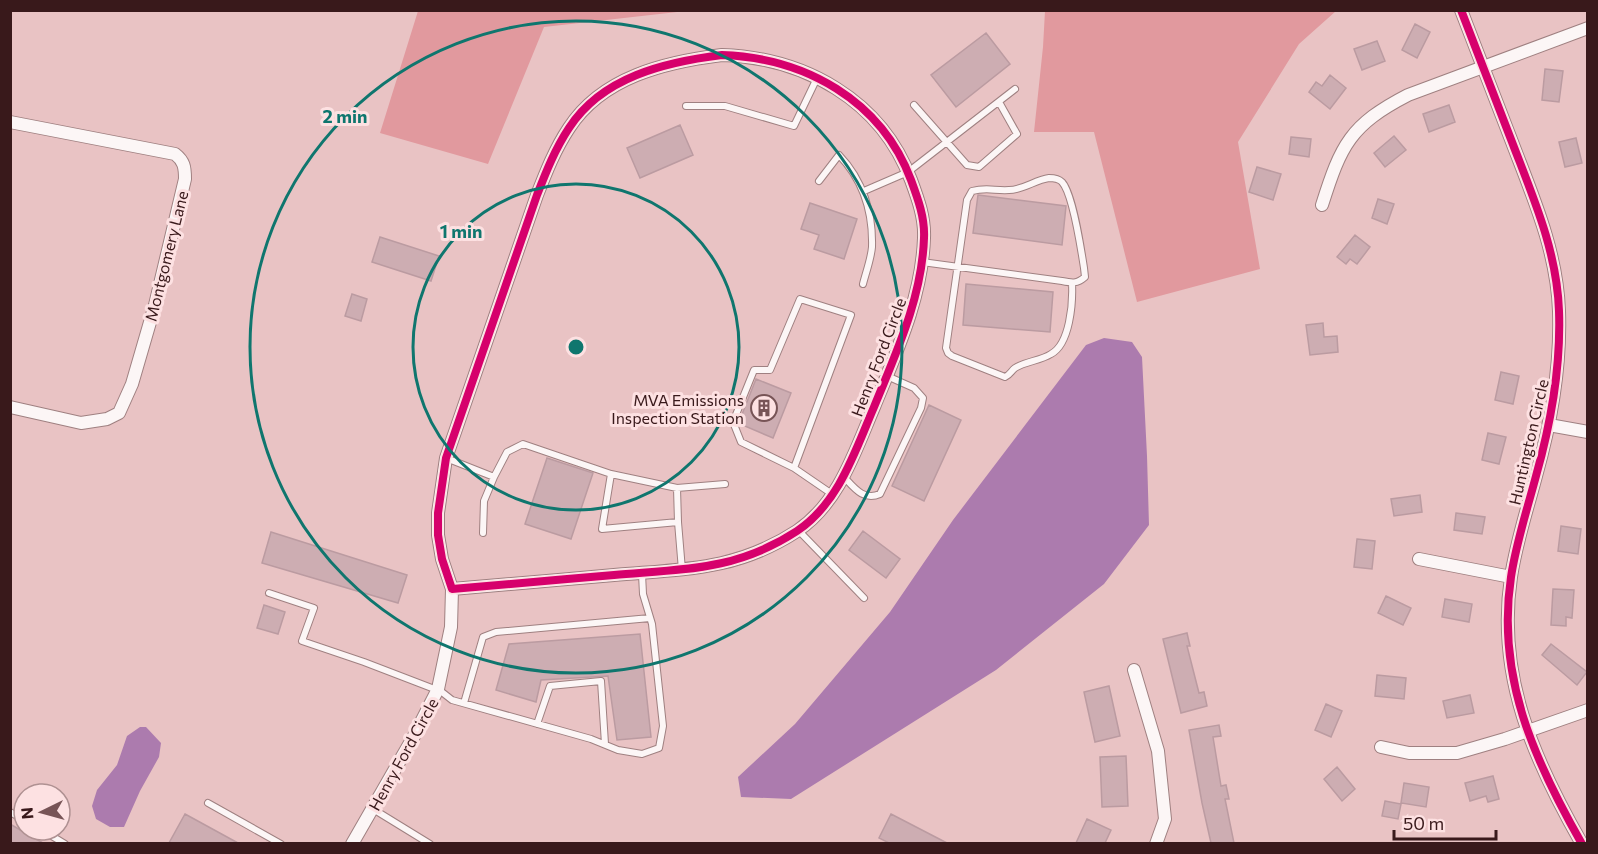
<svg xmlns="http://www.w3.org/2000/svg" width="1598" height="854" viewBox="0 0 1598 854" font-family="Commissioner,sans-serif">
	<rect width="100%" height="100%" fill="#e9c3c4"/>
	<path fill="#e1999e" d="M418,11V10L686,11L544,27L488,164L380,133Z
		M1045,11H1336L1299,44L1238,142L1260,269L1137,302L1094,132H1034L1043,47Z"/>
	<path fill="#ac7bae" d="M1104,338L1132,342L1142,357L1147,456L1149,525L1104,584L996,670L791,799L741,797L738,777L795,724L890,612L953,520L1086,345Z
		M140,727H146L161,743L159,757L140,791L124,827H110L96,819L92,806L97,790L117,765L127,736Z"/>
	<path fill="#cdadb2" stroke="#bb9ba1" stroke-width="1.5" d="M1415,24L1430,32L1417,58L1402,50Z
		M986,33L1010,64L956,107L931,75Z
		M1377,41L1385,61L1362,70L1354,49Z
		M1545,69L1563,71L1559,102L1542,100Z
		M1330,75L1346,88L1330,109L1309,92L1316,82L1322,86Z
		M1449,105L1455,122L1429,132L1423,114Z
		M680,125L693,155L640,178L627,148Z
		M1394,136L1406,150L1385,167L1374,153Z
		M1291,137L1311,139L1309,157L1289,154Z
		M1576,138L1582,163L1565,167L1559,142Z
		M1257,167L1281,174L1273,200L1249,192Z
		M978,195L1066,206L1062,245L973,233Z
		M1378,199L1394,204L1387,224L1372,218Z
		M810,203L857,219L844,259L814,249L819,235L801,229Z
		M1355,235L1370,247L1357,264L1350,259L1346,264L1337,257Z
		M380,237L439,256L431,281L372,262Z
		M966,284L1053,292L1050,332L963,325Z
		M352,294L367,299L361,321L345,316Z
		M1323,323L1324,337L1337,336L1338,352L1310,355L1306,325Z
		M1501,372L1519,376L1513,404L1495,400Z
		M756,379L791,393L773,438L740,424L739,422Z
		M929,405L961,420L924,501L892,486Z
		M1488,433L1506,437L1499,464L1482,460Z
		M547,458L593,473L571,539L525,524Z
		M1420,495L1422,512L1394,516L1391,499Z
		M1456,513L1485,517L1482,534L1454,530Z
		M1561,526L1581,529L1578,554L1558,551Z
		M863,531L900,559L886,578L849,550Z
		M271,532L407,575L398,603L262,563Z
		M1357,539L1375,541L1372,569L1354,567Z
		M1553,589L1574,590L1572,618L1566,617V626L1551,625Z
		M1386,596L1411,608L1403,625L1378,613Z
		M1445,599L1472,604L1469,622L1442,617Z
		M264,605L285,612L278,634L257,628Z
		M1187,633L1190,646H1187L1199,693L1204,692L1207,706L1181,713L1163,639Z
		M640,634L651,737L617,740L608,676L541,680L536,702L496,690L509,644Z
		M1551,644L1587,672L1577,685L1542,655Z
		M1377,675L1406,678L1404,699L1375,696Z
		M1109,686L1120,736L1095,742L1084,692Z
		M1470,695L1474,713L1447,718L1443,701Z
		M1326,704L1342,711L1331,737L1315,730Z
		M1219,725L1221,736L1213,737L1221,786L1226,785L1229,799H1225L1234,843H1211L1202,803L1189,730Z
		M1126,756L1128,806L1102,807L1100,757Z
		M1337,767L1355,789L1342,801L1324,779Z
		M1493,776L1499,799L1488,802L1486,796L1470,801L1465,783Z
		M1404,783L1429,787L1426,807L1401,803Z
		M1385,801L1401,804L1398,819L1382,816Z
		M185,814L238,843H169Z
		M891,814L947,843H889L879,838Z
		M1087,819L1111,830L1105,843H1076Z
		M10,824L43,843H10Z"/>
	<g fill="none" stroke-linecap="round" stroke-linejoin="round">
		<defs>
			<path id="lane" d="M914,105L967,165L979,167L1017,134L999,102
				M686,106H725L794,126L817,78
				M819,181L839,155C863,180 873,213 872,247C871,259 866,272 863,284
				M864,191L908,172L1015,89
				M922,262L1062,281C1072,283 1077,284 1085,277L1084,268C1081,249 1073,194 1062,182C1059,179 1054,178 1049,178C1035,180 1023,190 1009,190C995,191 987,187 972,191L967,200L946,348L948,353L952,356L1005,377C1010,375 1011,371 1015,368C1026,361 1040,361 1051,354C1070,344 1073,303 1072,283
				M446,458L494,477L507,452L523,444L611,474L677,488L725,484
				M794,468L741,442L733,422L754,370H770L800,299L851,315L794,468L832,494
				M611,474L602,529L678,522
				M844,477C855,489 864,501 880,494L921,408L923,398L914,388L887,376
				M677,488L678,522L682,570
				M798,530L864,598
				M483,533L484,501L494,477
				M269,593L314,608L302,641L364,662L437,690
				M438,689L452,700L591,739L618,750L642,754L659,748L663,726L652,624L643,594L642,574
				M464,703L483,637L496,632L650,618
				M537,724L550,686L601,681L605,744
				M208,803L281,844
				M373,809L430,844
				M10,812L24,820
				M42,830L65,844"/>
			<path id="street" d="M1461,10C1478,54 1495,98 1512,142C1533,197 1557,251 1559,311C1561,367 1551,423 1536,476C1527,510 1516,543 1511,577C1496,676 1534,760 1582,844
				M722,55C805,58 881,100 911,180C918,199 925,218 924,238C922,298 896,353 874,407C855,451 839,503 797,531C736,571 683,569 614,575C560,580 505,584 452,589L442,559L438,535V513L446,458L537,195C546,172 555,149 569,128C602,77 665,62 722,55Z
				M10,122L175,154C184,161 185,167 185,179L155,305L132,384L119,413L107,419L81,423L10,407
				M1322,205C1341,145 1350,125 1408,95L1588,28
				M1549,425L1588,432
				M1419,559L1511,577
				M1134,670L1158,751L1165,819L1156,844
				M1381,747L1409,753H1457L1505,739L1588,710
				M352,844L414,736L438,689L451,627L452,589"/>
		</defs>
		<use href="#lane" stroke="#9f8081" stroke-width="8"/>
		<use href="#street" stroke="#9f8081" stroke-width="14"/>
		<use href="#lane" stroke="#fcf6f6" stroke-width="6"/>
		<use href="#street" stroke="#fcf6f6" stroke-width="12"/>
		<defs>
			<path id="cycleway" d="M1461,10C1478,54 1495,98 1512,142C1533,197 1557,251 1559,311C1561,367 1551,423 1536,476C1527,510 1516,543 1511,577C1496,676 1534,760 1582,844
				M722,55C805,58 881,100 911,180C918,199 925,218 924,238C922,298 896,353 874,407C855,451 839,503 797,531C736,571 683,569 614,575C560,580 505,584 452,589L442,559L438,535V513L446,458L537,195C546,172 555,149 569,128C602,77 665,62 722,55Z"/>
		</defs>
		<use href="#cycleway" stroke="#fde1e2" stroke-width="11"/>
		<use href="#cycleway" stroke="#d6006c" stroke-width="8"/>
	</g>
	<g fill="none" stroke="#0f766e" stroke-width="3">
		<circle cx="576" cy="347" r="163"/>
		<circle cx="576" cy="347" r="326"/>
	</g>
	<defs>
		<symbol id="building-ring" viewBox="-11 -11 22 22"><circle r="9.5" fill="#fde1e2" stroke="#775456" stroke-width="1.5"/><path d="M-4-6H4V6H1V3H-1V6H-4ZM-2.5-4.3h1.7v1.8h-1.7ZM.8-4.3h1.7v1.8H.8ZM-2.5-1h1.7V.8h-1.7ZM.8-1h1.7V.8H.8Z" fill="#775456"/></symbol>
	</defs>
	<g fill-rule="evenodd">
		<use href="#building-ring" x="749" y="393" width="30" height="30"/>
	</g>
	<g text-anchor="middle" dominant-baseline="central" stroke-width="6" stroke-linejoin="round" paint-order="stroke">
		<g font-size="16" fill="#39191b" stroke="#fde1e2">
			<text transform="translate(166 256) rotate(-76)">Montgomery Lane</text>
			<text transform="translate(878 357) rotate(-69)">Henry Ford Circle</text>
			<text transform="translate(1528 442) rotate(-77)">Huntington Circle</text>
			<text transform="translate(403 754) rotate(-61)">Henry Ford Circle</text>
		</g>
		<g font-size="16" fill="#39191b" stroke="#fde1e2" text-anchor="end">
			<text x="744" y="399">MVA Emissions<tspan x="744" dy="18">Inspection Station</tspan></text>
		</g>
	</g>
	<circle cx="576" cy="347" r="9" fill="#0f766e" stroke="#fde1e2" stroke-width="3"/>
	<g font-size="18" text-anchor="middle" font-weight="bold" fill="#0f766e" stroke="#fde1e2" stroke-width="6" stroke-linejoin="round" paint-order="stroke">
		<text x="345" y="123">2 min</text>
		<text x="461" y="238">1 min</text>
	</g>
	<rect width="1598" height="854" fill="none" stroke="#39191b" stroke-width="24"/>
	<g transform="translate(42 812) rotate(265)"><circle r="28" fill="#fde1e2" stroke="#af9192" stroke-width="1.5"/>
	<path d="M0-4.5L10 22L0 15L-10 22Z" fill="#775456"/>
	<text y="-9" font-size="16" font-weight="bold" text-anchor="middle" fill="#39191b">N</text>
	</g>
	<path d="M1394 830v9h102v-9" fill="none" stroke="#39191b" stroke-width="3"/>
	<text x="1403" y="830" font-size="18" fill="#39191b" stroke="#fde1e2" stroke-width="4.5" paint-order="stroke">50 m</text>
</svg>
